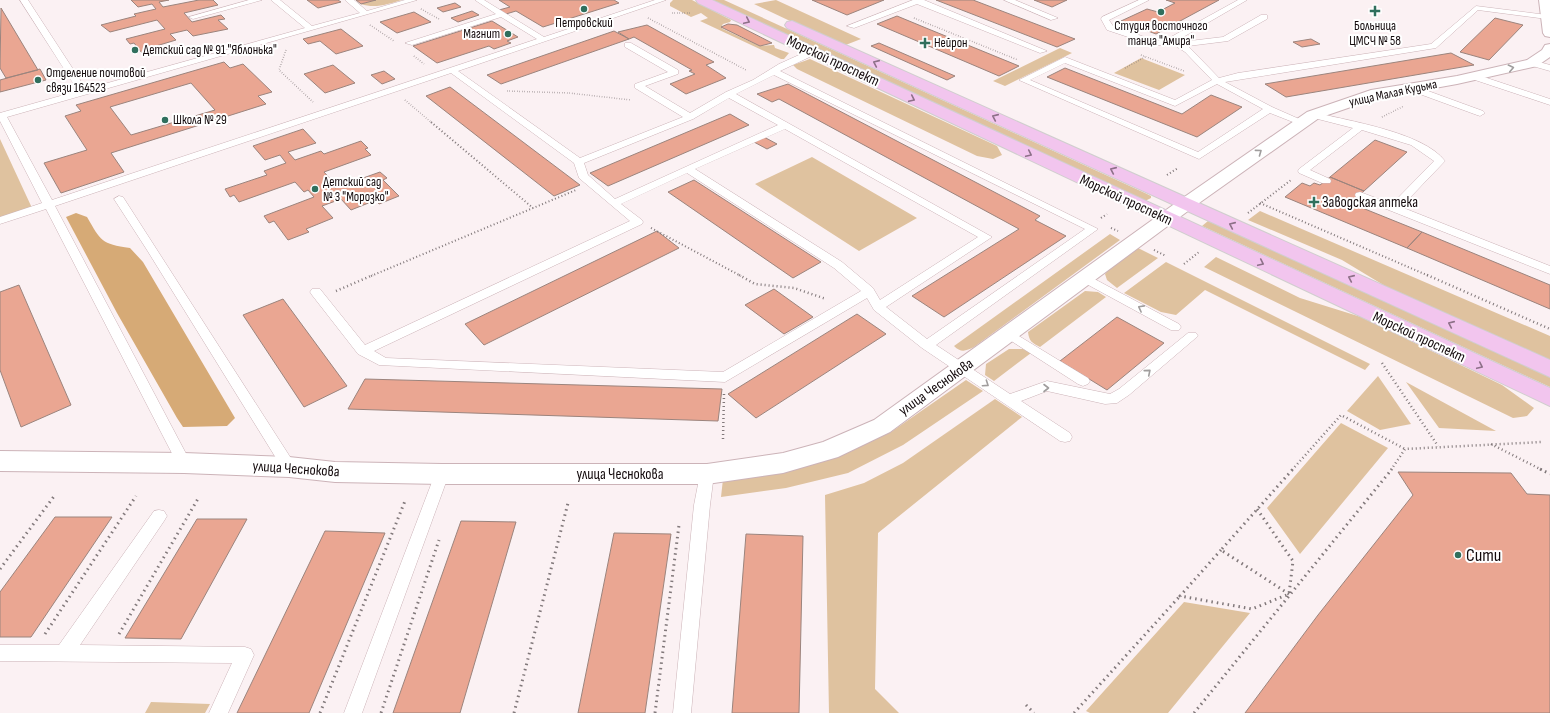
<svg xmlns="http://www.w3.org/2000/svg" width="1550" height="713" viewBox="0 0 1550 713" font-family="'Sofia Sans Condensed',sans-serif">
	<rect width="100%" height="100%" fill="#fbf1f3"/>
	<path fill="#dfc29f" d="M376,0H402C388,4 375,9 361,4Z
		M673,0H692L731,20L730,22L723,24L721,27L723,29L760,46L774,45L775,48L789,53L784,59H781L700,21L708,18L701,13L691,17L670,6V3Z
		M712,0H724L1145,193L1151,196V198L1145,201Z
		M776,0L861,39L843,46L754,4Z
		M1060,48L1072,53L1005,86L993,81Z
		M1141,58L1185,75L1159,90L1114,73Z
		M810,59L997,146L1002,155L993,159L977,156L797,69L793,65Z
		M0,139L32,208L0,218Z
		M812,157L917,218L859,251L755,184Z
		M1260,211L1550,336V361L1390,289L1342,260L1248,220Z
		M1208,221L1550,377V387L1202,226Z
		M1110,234L1120,240L974,347C966,351 961,353 954,346Z
		M1138,248L1158,258L1117,288L1107,280L1105,274L1108,270Z
		M1216,257L1300,298L1361,317L1502,385L1534,408L1527,416L1513,418L1204,267Z
		M1166,262L1370,364L1365,370L1205,290L1176,315L1161,312L1124,293Z
		M1085,291L1098,292L1106,297L1040,347C1032,343 1029,341 1028,332Z
		M1009,349H1023L1031,353L994,381L985,375L986,364Z
		M1378,376L1411,424L1380,430L1347,411Z
		M966,380L983,391L903,445L848,473L786,488L721,497L723,479L835,457L891,432Z
		M1406,382L1496,431L1439,428Z
		M995,399L1022,417L878,533L875,689L899,713H829L825,495L864,483L903,463Z
		M1341,423L1388,448L1300,554L1267,508Z
		M1184,602L1250,613L1168,713H1090L1086,711Z
		M151,702L210,704L205,713H145Z"/>
	<path fill="#d6aa76" d="M76,213L87,217C101,241 101,244 130,248L143,262L235,418L227,426L183,427L177,418L117,313L66,217Z"/>
	<path fill="#eaa692" stroke="#9b847d" fill-rule="evenodd" d="M131,0H169L159,2L163,7L199,0H213L218,5L184,13L192,22L221,15L225,19L218,20L228,29L193,36L187,30L170,34L176,40L156,46L158,48L142,53L134,43L130,44L126,39L165,29L157,20L110,32L101,25L136,16L134,14L156,9L152,4L138,7Z
		M307,0H338L341,2L318,8Z
		M356,0H376L361,4Z
		M499,0H614L619,3L543,27L516,11L506,14L499,10L510,7Z
		M812,0H884L847,15Z
		M936,0H973L1075,39L1057,47Z
		M1034,0H1067L1052,7Z
		M1166,0H1219L1156,34L1121,21L1147,9L1158,12L1175,3Z
		M455,3L461,7L443,12L437,8Z
		M1,8L38,70L6,78L0,68Z
		M472,11L479,15L458,22L451,18Z
		M414,12L431,22L397,33L380,22Z
		M897,16L926,28L1019,66L999,76L877,24Z
		M1495,18L1523,25L1489,60L1460,52Z
		M492,21L518,37L507,41L511,43L494,49L489,46L437,63L413,46Z
		M728,24L737,25L772,43L760,46L721,27Z
		M647,25L714,62L706,65L726,78L686,94L670,84L695,74L689,71L692,70L634,37L629,39L618,32Z
		M341,29L363,46L336,54L320,41L308,44L303,39Z
		M614,31L629,39L501,84L487,75Z
		M1311,39L1320,44L1302,47L1293,42Z
		M879,43L955,76L947,80L871,46Z
		M1451,53L1474,65L1286,97L1265,84Z
		M224,62L230,68L243,64L272,92L258,96L266,104L111,153L124,172L61,193L44,163L87,150L65,116L81,111L76,105ZM191,83L215,110L131,135L110,107Z
		M333,65L355,83L325,93L304,74Z
		M1065,68L1182,114L1211,95L1242,107L1197,137L1047,77Z
		M40,69L46,80L0,92V80Z
		M384,71L395,79L382,84L371,75Z
		M788,84L1040,216L1035,220L1066,236L944,317L912,296L1019,229L779,99L772,102L757,94Z
		M450,87L580,185L554,196L426,96Z
		M730,114L749,125L608,186L590,173Z
		M303,129L316,143L288,152L295,160L321,151L324,154L361,141L368,148L365,149L371,155L324,172L332,181L329,182L335,188L380,172L387,178L383,180L399,196L379,204L376,200L351,210L341,199L322,206L333,218L306,229L309,232L288,240L274,221L269,223L264,216L314,197L308,190L304,192L295,182L239,202L234,195L230,197L225,189L267,175L264,171L286,163L280,155L265,160L253,146Z
		M764,137L777,144L767,149L754,142Z
		M1375,140L1407,152L1364,191L1330,177Z
		M1330,177L1364,191L1350,203L1422,232L1407,248L1285,197L1302,183L1310,186L1314,183L1320,185Z
		M694,180L821,262L793,278L668,192Z
		M657,231L679,248L484,345L465,324Z
		M1422,232L1550,285V309L1407,248Z
		M19,285L71,405L21,427L0,370V292Z
		M774,289L813,317L784,334L745,305Z
		M283,299L347,386L304,407L243,315Z
		M857,314L886,334L756,418L728,394Z
		M1117,317L1164,343L1107,390L1060,361Z
		M365,379L722,389L718,421L348,409Z
		M1398,472L1511,473L1527,494L1550,495V713H1245L1318,615L1413,495Z
		M55,517H112L31,637H0V592Z
		M197,519H247L181,639L125,638Z
		M461,521L516,522L460,713H393Z
		M325,531L385,533L309,713H237Z
		M614,533L671,534L645,713H578Z
		M746,534L803,536L799,713H732Z"/>
	<g fill="none" stroke-linecap="round" stroke-linejoin="round">
		<defs>
			<path id="service" d="M20,0H28L86,89L305,28L271,0H280L312,26L360,13L345,0H354L367,11L405,0H417L7,117L52,200L537,39L501,17L412,45L405,43L496,14L475,0H484L544,37L655,0H666L458,71L580,158L683,117L635,88V84L668,72L625,47V43H631L678,70V74L645,86L690,113L726,92L753,80L779,64L810,50H816V54L780,71L1098,229L936,345L1010,394L1047,381L1110,394L1119,389L1188,333H1196L1198,336L1129,395L1117,403L1105,404L1047,391L1021,401L1070,433L1072,437L1070,441L1065,442L1060,441L922,348L874,310L867,298L725,382L379,365L358,354L312,295L310,292L312,289H320L365,345L630,221L579,178L574,163L451,73L55,206L191,463L189,467L184,469L179,467L46,209L0,224V217L42,203L0,121V113L78,91ZM774,75L1085,229L927,339L886,307L992,237L736,94ZM729,98L778,125L615,199L588,175L584,163L693,119ZM785,129L978,237L880,300L873,288L842,262L695,169ZM687,173L834,268L861,291L723,372L386,358L374,351L642,224L643,222L642,220L621,204Z
				M249,0H262L193,19L189,17Z
				M913,0H924L1047,51L1040,53L917,4L854,28L847,26Z
				M1004,0H1015L1058,18L1051,20Z
				M1139,0H1149L1109,20L1113,26L1156,41L1169,38L1238,0H1247L1178,40L1181,42L1223,37L1261,15H1267V19L1228,41L1188,46L1219,78L1238,73L1431,44L1476,6L1547,15H1550V18L1547,19L1478,10L1436,48L1225,82L1272,107L1306,122L1304,124H1298L1270,113L1199,159L1019,80L1065,57L1175,100L1212,80L1185,52L1171,43L1155,46L1107,30L1101,19L1102,17ZM1065,63L1175,106L1217,84L1263,109L1198,152L1030,80Z
				M1532,60L1550,65V71L1529,65V61Z
				M1472,73L1550,99V105L1469,78L1468,76Z
				M1409,84L1483,111L1485,113L1480,116L1477,115L1406,89L1405,87Z
				M1313,112C1348,121 1423,132 1445,161L1401,207L1550,266V274L1356,197L1355,195L1356,193L1360,192L1392,204L1434,161L1411,145L1362,130L1310,170L1330,179L1331,181L1330,183H1322L1299,173L1298,171L1299,169L1353,128L1310,117V113Z
				M119,196L123,197L294,463L296,467L294,471L289,473L284,471L147,250L114,199Z
				M1085,274L1179,324L1181,327L1179,330H1171L1081,281L1079,278Z
				M1009,330L1088,378L1090,381L1088,384L1083,386L1078,384L1005,337L1003,334L1005,331Z
				M442,468L447,470L449,474L362,713H344L435,474L437,470Z
				M707,468L712,470L714,474L710,505L691,713H673L694,505L700,474L702,470Z
				M159,510L164,511L167,516L164,521L80,645L245,647L251,649L254,655L228,713H209L232,663L0,661V645H59L154,511Z"/>
			<path id="minor" d="M1539,0H1550V37L1545,36L1543,33Z
				M1550,44V57L1537,66L1457,84L1374,99L1319,118L1192,208L890,432L838,457L783,473L707,484H442L335,482L289,477L184,473L0,471V451L184,453L289,457L335,462L442,464H707L783,453L823,442L874,420L1180,200L1307,112L1371,90L1457,76L1527,60L1542,50L1545,45Z"/>
			<path id="primary" d="M696,0H712L1550,388V406L698,3Z
				M792,21L1550,360V377L787,28L785,25L787,22Z"/>
		</defs>
		<use href="#service" stroke="#ccb3b8" stroke-width="1"/>
		<use href="#minor" stroke="#ccb3b8" stroke-width="2"/>
		<use href="#primary" stroke="#d0cece" stroke-width="2"/>
		<path stroke="#81787a" stroke-width="1.5" stroke-dasharray="0.5 2" stroke-linecap="butt" d="M421,9L439,19
			M672,13H692
			M648,18L746,70
			M914,18L1018,60
			M370,25L394,41
			M286,50L279,70L313,102
			M1141,55L1184,71
			M414,56L424,64
			M1125,68L1145,57
			M507,91L569,93L631,100
			M405,100L432,123
			M1382,117L1404,106"/>
		<path stroke="#81787a" stroke-width="2" stroke-dasharray="1 2.5" stroke-linecap="butt" d="M431,122L533,208
			M1167,175L1178,168
			M1260,203L1429,276
			M1248,213L1291,180
			M1101,218L1107,214
			M651,228L741,276
			M1111,228L1118,231
			M1154,250L1166,256
			M1184,264L1199,252
			M371,276L576,190"/>
		<path stroke="#81787a" stroke-width="2.5" stroke-dasharray="1 3" stroke-linecap="butt" d="M739,275L755,284L794,288L826,299
			M1427,275L1550,329
			M336,291L373,275
			M1382,363L1438,446
			M723,439L724,394
			M1491,444L1542,470
			M1292,470L1341,415L1405,449
			M1391,470L1405,449L1542,442"/>
		<path stroke="#81787a" stroke-width="3" stroke-dasharray="1.5 4" stroke-linecap="butt" d="M1540,469L1550,474
			M1221,550L1180,596L1252,609L1289,594L1293,561L1257,509
			M0,569L55,495
			M1289,594L1221,550L1293,469
			M45,634L136,496
			M119,634L199,497
			M1026,705L1034,713
			M320,713L405,501
			M381,713L439,540
			M514,713L568,503
			M655,713L679,525
			M1074,713L1180,596
			M1194,713L1392,469"/>
		<use href="#service" fill="#fff" fill-rule="evenodd"/>
		<use href="#minor" fill="#fff" fill-rule="evenodd"/>
		<use href="#primary" fill="#f2c5ee" fill-rule="evenodd"/>
	</g>
	<defs><path id="oneway-chevron" d="M-2-3.5L2.5 0L-2 3.5" fill="none" stroke-width="1.6" stroke-linecap="round" stroke-linejoin="round"/></defs>
	<g stroke="#8d7088">
		<use href="#oneway-chevron" transform="translate(747 21) rotate(25)"/>
		<use href="#oneway-chevron" transform="translate(876 63) rotate(-156)"/>
		<use href="#oneway-chevron" transform="translate(912 99) rotate(25)"/>
		<use href="#oneway-chevron" transform="translate(995 117) rotate(-156)"/>
		<use href="#oneway-chevron" transform="translate(1029 154) rotate(25)"/>
		<use href="#oneway-chevron" transform="translate(1113 170) rotate(-156)"/>
		<use href="#oneway-chevron" transform="translate(1232 225) rotate(-156)"/>
		<use href="#oneway-chevron" transform="translate(1261 263) rotate(25)"/>
		<use href="#oneway-chevron" transform="translate(1351 278) rotate(-156)"/>
		<use href="#oneway-chevron" transform="translate(1451 324) rotate(-156)"/>
		<use href="#oneway-chevron" transform="translate(1480 366) rotate(25)"/>
	</g>
	<g stroke="#a09d9d">
		<use href="#oneway-chevron" transform="translate(1511 68) rotate(-12)"/>
		<use href="#oneway-chevron" transform="translate(1259 152) rotate(-36)"/>
		<use href="#oneway-chevron" transform="translate(1141 308) rotate(-152)"/>
		<use href="#oneway-chevron" transform="translate(1148 372) rotate(-40)"/>
		<use href="#oneway-chevron" transform="translate(986 384) rotate(34)"/>
		<use href="#oneway-chevron" transform="translate(1046 388)"/>
	</g>
	<g fill="#306f5d" stroke="#fff" stroke-width="1.5">
		<circle cx="584" cy="9" r="4"/>
		<path d="M1373 5h4v4h4v4h-4v4h-4v-4h-4v-4h4z"/>
		<circle cx="1161" cy="12" r="4"/>
		<circle cx="508" cy="34" r="4"/>
		<path d="M923 37h4v4h4v4h-4v4h-4v-4h-4v-4h4z"/>
		<circle cx="135" cy="50" r="4"/>
		<circle cx="38" cy="80" r="4"/>
		<circle cx="165" cy="120" r="4"/>
		<circle cx="315" cy="189" r="4"/>
		<path d="M1312 196h4v4h4v4h-4v4h-4v-4h-4v-4h4z"/>
		<circle cx="1458" cy="555" r="4"/>
	</g>
	<g text-anchor="middle" dominant-baseline="central" stroke-width="4" stroke-linejoin="round" paint-order="stroke">
		<g font-size="13" fill="#12090b" stroke="#fff" text-anchor="start">
			<text x="584" y="23" text-anchor="middle">Петровский</text>
			<text x="1161" y="26" text-anchor="middle">Студия восточного<tspan x="1161" dy="15">танца "Амира"</tspan></text>
			<text x="1375" y="26" text-anchor="middle">Больница<tspan x="1375" dy="15">ЦМСЧ № 58</tspan></text>
			<text x="500" y="34" text-anchor="end">Магнит</text>
			<text x="934" y="43">Нейрон</text>
			<text x="143" y="50">Детский сад № 91 "Яблонька"</text>
			<text x="46" y="73">Отделение почтовой<tspan x="46" dy="15">связи 164523</tspan></text>
			<text x="173" y="120">Школа № 29</text>
			<text x="323" y="182">Детский сад<tspan x="323" dy="15">№ 3 "Морозко"</tspan></text>
		</g>
		<g font-size="13" fill="#12090b" stroke="#fff">
			<text transform="translate(1393 93) rotate(-12)">улица Малая Кудьма</text>
		</g>
		<g font-size="15" fill="#12090b" stroke="#fff">
			<text transform="translate(833 61) rotate(25)">Морской проспект</text>
			<text transform="translate(1126 200) rotate(25)">Морской проспект</text>
			<text transform="translate(1419 337) rotate(25)">Морской проспект</text>
			<text transform="translate(936 387) rotate(-35)">улица Чеснокова</text>
			<text transform="translate(296 469) rotate(4)">улица Чеснокова</text>
			<text x="620" y="474">улица Чеснокова</text>
		</g>
		<g font-size="15" fill="#12090b" stroke="#fff" text-anchor="start">
			<text x="1322" y="202">Заводская аптека</text>
		</g>
		<g font-size="18" fill="#12090b" stroke="#fff" text-anchor="start">
			<text x="1466" y="555">Сити</text>
		</g>
	</g>
</svg>
